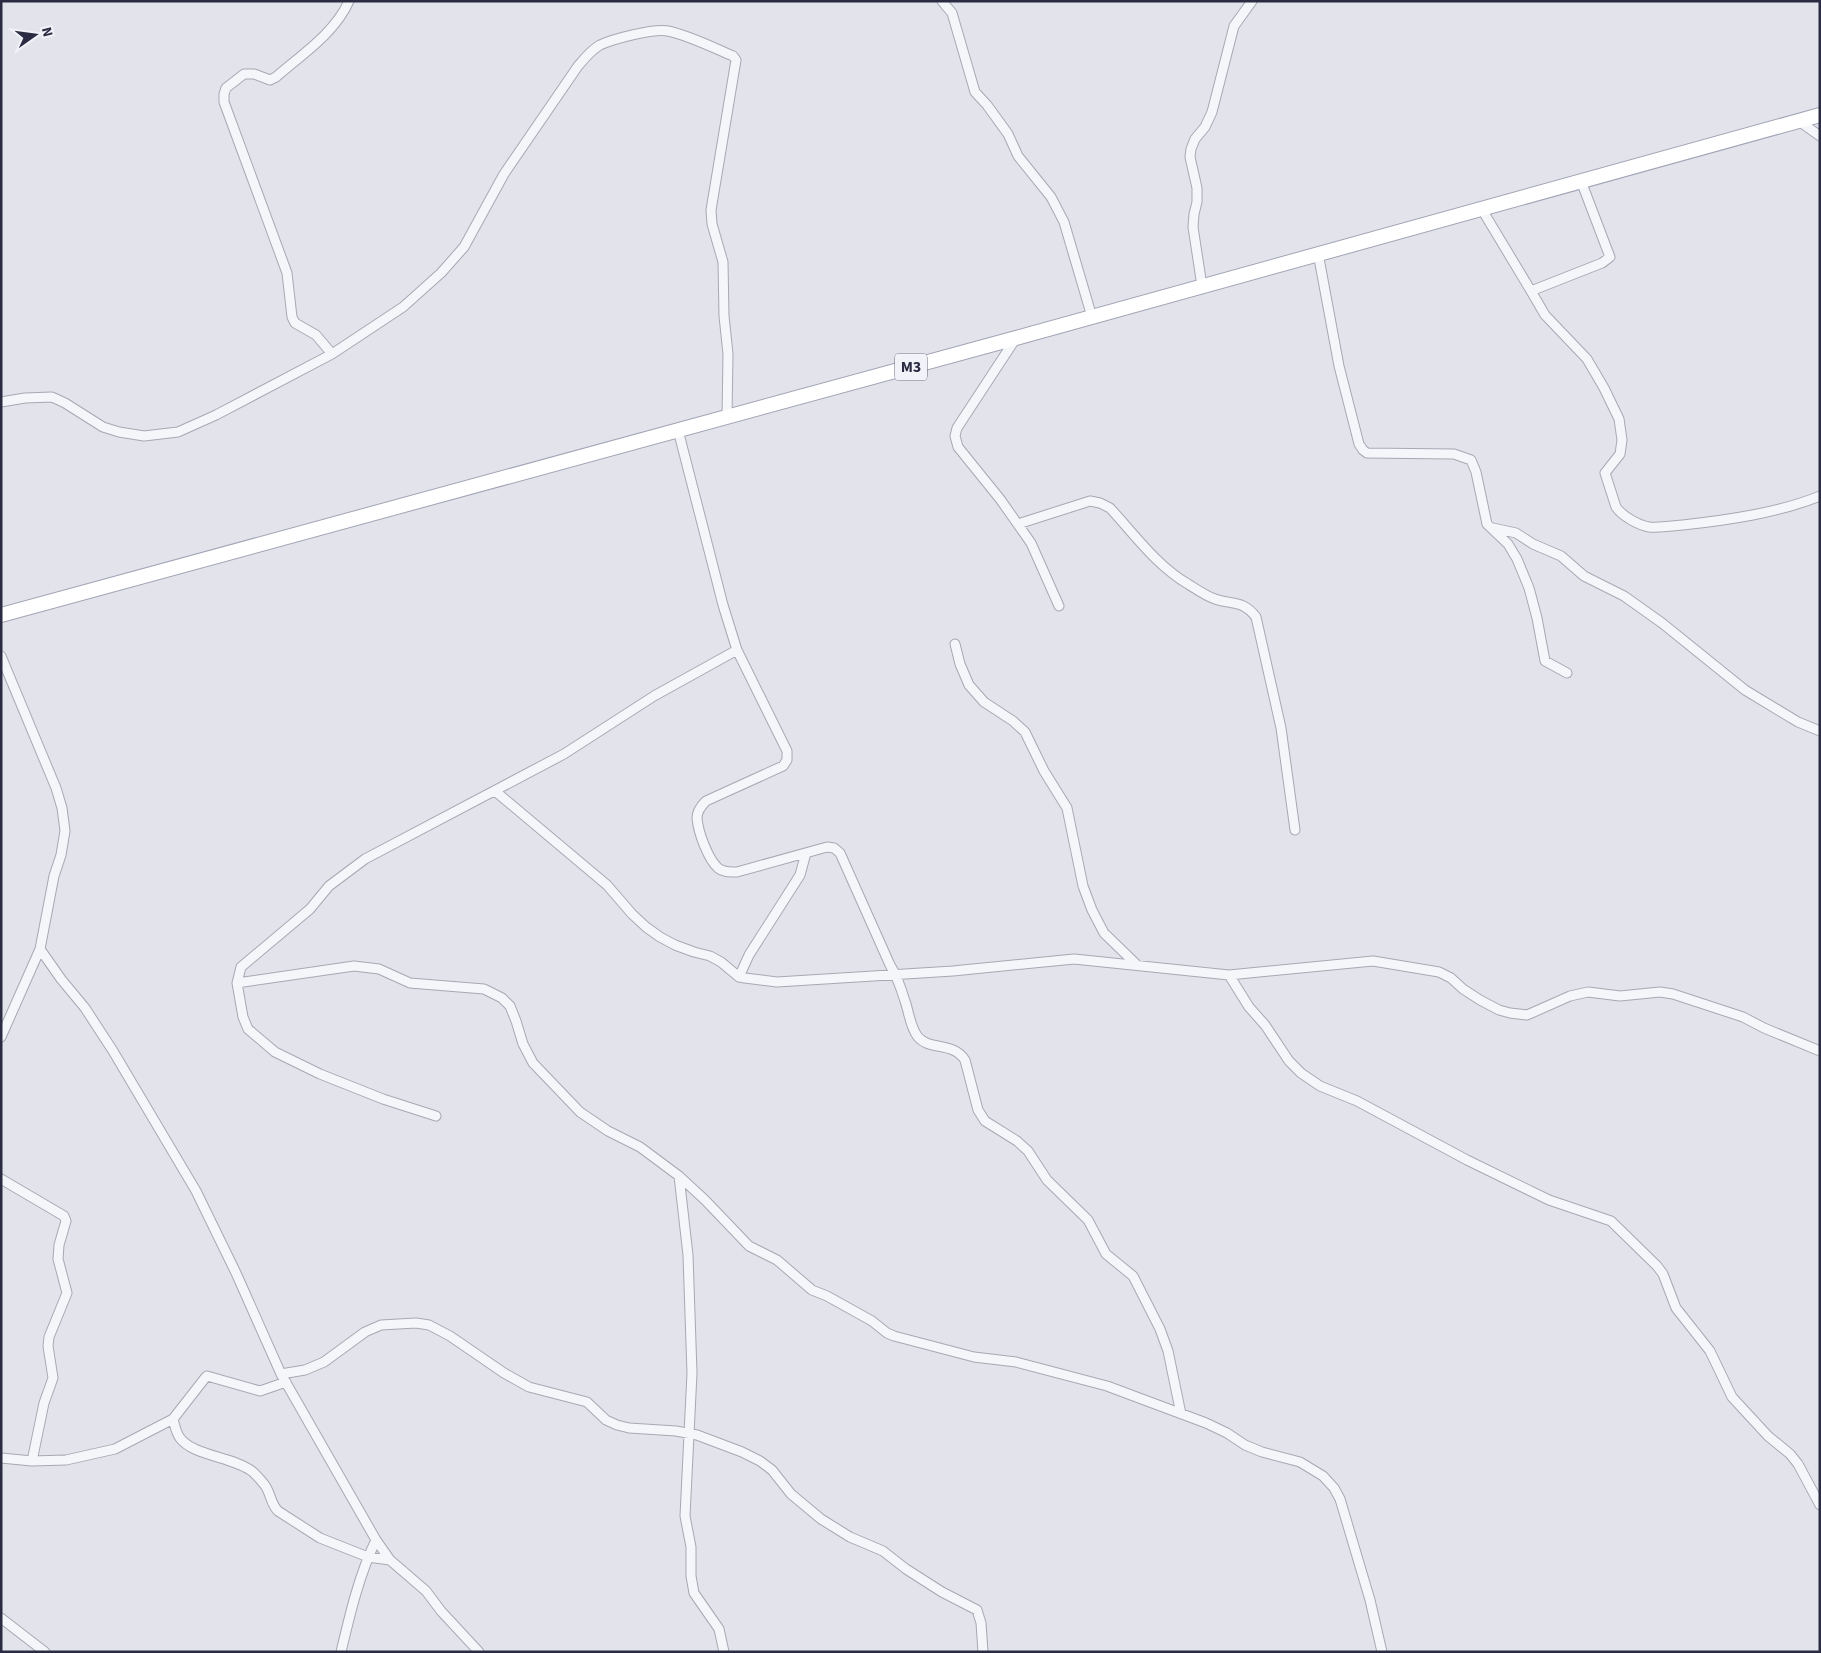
<svg xmlns="http://www.w3.org/2000/svg" width="1821" height="1653" viewBox="0 0 1821 1653" font-family="'Source Sans 3',sans-serif">
	<rect width="100%" height="100%" fill="#e3e3eb"/>
	<g fill="none" stroke-linecap="round" stroke-linejoin="round">
		<defs>
			<path id="minor" d="M942,1L952,13L975,92L987,105L1008,134L1018,156L1051,197L1064,222L1092,317
				M1799,121L1820,136
				M1581,181L1610,257L1602,263L1531,291L1545,315L1587,359L1604,388L1619,419L1622,440L1620,454L1605,473L1616,507C1622,516 1638,525 1649,527C1660,528 1672,526 1683,525C1728,520 1778,513 1820,496
				M1481,208L1531,291
				M1318,253L1339,366L1359,444L1363,450L1367,453L1454,454L1471,460L1476,472L1487,524L1508,544L1517,559L1529,588L1537,618L1545,661L1567,673
				M1202,286L1193,227L1194,214L1197,202V188L1190,157L1191,149L1195,139L1205,127L1212,112L1234,26L1252,1
				M1016,338L957,428L955,436L958,447L1000,499L1031,543L1059,606
				M332,354L316,335L295,323L292,317L287,273L224,102V94L226,88L244,74H254L270,80L276,77C301,55 335,33 349,1
				M1,402L25,398L52,397L65,403L103,427L119,432L144,436L178,432L216,415L332,354L403,307L441,273L464,247L504,174L578,66C584,59 591,50 600,45C613,39 654,28 668,31C688,35 714,48 733,56L736,60L711,210L712,224L723,262L724,316L728,354L727,417
				M678,430L723,605L737,650L787,751V760L783,766L706,801C701,806 697,811 697,818C698,832 708,859 718,868C724,873 731,872 737,872L827,847L834,848L840,853L890,965C897,976 901,988 905,1001C909,1012 910,1027 918,1037C930,1051 952,1041 965,1060L978,1110L985,1121L1017,1141L1028,1151L1047,1180L1088,1220L1106,1254L1133,1276L1160,1329L1168,1351L1181,1414
				M1018,524L1090,501L1100,503L1110,508C1134,534 1157,566 1188,584C1196,589 1206,596 1215,599C1233,605 1243,600 1256,617L1281,728L1295,830
				M1493,528L1516,533L1533,544L1561,556L1584,576L1624,596L1662,623L1745,690L1798,722L1820,731
				M955,644L960,664L969,685L984,702L1013,721L1025,732L1044,771L1067,808L1083,886L1092,910L1104,933L1137,965
				M1,656L56,788L62,808L65,831L61,855L54,876L40,949L1,1037
				M495,791L607,885L632,914L646,927L660,937L675,945L694,952L710,956L721,962L739,977L745,978L777,982L953,971L1074,959L1229,975L1373,961L1439,972L1451,978L1463,989L1480,1000L1499,1010L1510,1013L1527,1015L1570,996L1588,992L1620,996L1660,992L1673,994L1743,1017L1764,1028L1820,1051
				M40,949L61,979L85,1008L113,1051L196,1191L236,1273L281,1374L376,1540L390,1560L426,1591L441,1611L479,1652
				M1229,975L1249,1007L1265,1025L1289,1061L1301,1073L1320,1086L1357,1101L1467,1160L1549,1200L1611,1221L1657,1266L1663,1274L1676,1308L1710,1351L1732,1397L1768,1436L1790,1454L1798,1464L1820,1505
				M739,977L749,955L800,875L806,853
				M237,983L354,966L379,969L410,983L484,989L502,998L510,1006L516,1021L523,1044L533,1063L580,1112L608,1131L640,1147L679,1176L705,1200L749,1246L777,1260L812,1290L827,1296L872,1321L887,1333L894,1336L974,1357L1016,1362L1107,1386L1206,1423L1227,1433L1245,1445L1262,1452L1300,1462L1323,1476L1334,1488L1340,1499L1370,1600L1382,1652
				M436,1116L383,1099L320,1074L275,1052L248,1029L243,1017L237,983L241,967L310,909L329,886L365,859L564,754L654,696L737,650
				M679,1176L688,1255L692,1373L685,1516L691,1547V1576L694,1593L719,1629L724,1652
				M1,1179L64,1216L66,1221L59,1245L58,1259L67,1293L49,1337L48,1346L53,1378L44,1403L32,1461
				M281,1374L305,1370L324,1362L365,1332L381,1325L416,1323L429,1325L450,1336L504,1373L529,1387L587,1402L606,1420L617,1425L629,1428L676,1431L697,1435L742,1452L760,1461L772,1470L791,1494L821,1519L850,1537L883,1551L906,1569L942,1592L977,1610L981,1623L983,1652
				M173,1419C175,1426 176,1433 180,1438C193,1456 235,1457 253,1472C257,1476 263,1482 266,1487C271,1495 271,1504 278,1511L320,1538L368,1557L390,1560
				M1,1458L32,1461L66,1460L115,1449L173,1419L205,1378L207,1376L260,1391L286,1382
				M1,1618L45,1652
				M341,1652C350,1614 359,1575 376,1540"/>
			<path id="primary" d="M1,615L1016,338L1820,115"/>
		</defs>
		<use href="#minor" stroke="#a8a8b5" stroke-width="11"/>
		<use href="#primary" stroke="#a2a4b6" stroke-width="16"/>
		<use href="#minor" stroke="#f5f6f9" stroke-width="9"/>
		<use href="#primary" stroke="#fff" stroke-width="14"/>
	</g>
	<g text-anchor="middle" dominant-baseline="central" stroke-width="4.5" stroke-linejoin="round" paint-order="stroke">
		<rect fill="#f2f3f8" stroke="#676879" stroke-width="1" x="895" y="353.5" width="32" height="27" rx="4"/>
		<g font-size="16" font-weight="bold" fill="#2b2c43">
			<text x="911" y="367">M3</text>
		</g>
	</g>
	<rect width="1821" height="1653" fill="none" stroke="#2b2c43" stroke-width="5"/>
	<g transform="translate(35 35) rotate(76)" stroke="#f2f3f8" stroke-width="4" paint-order="stroke">
	<path d="M0-4L9 19L0 12L-9 19Z" fill="#2b2c43"/>
	<text y="-8" font-size="14" font-weight="bold" text-anchor="middle" fill="#2b2c43">N</text>
	</g>
</svg>
